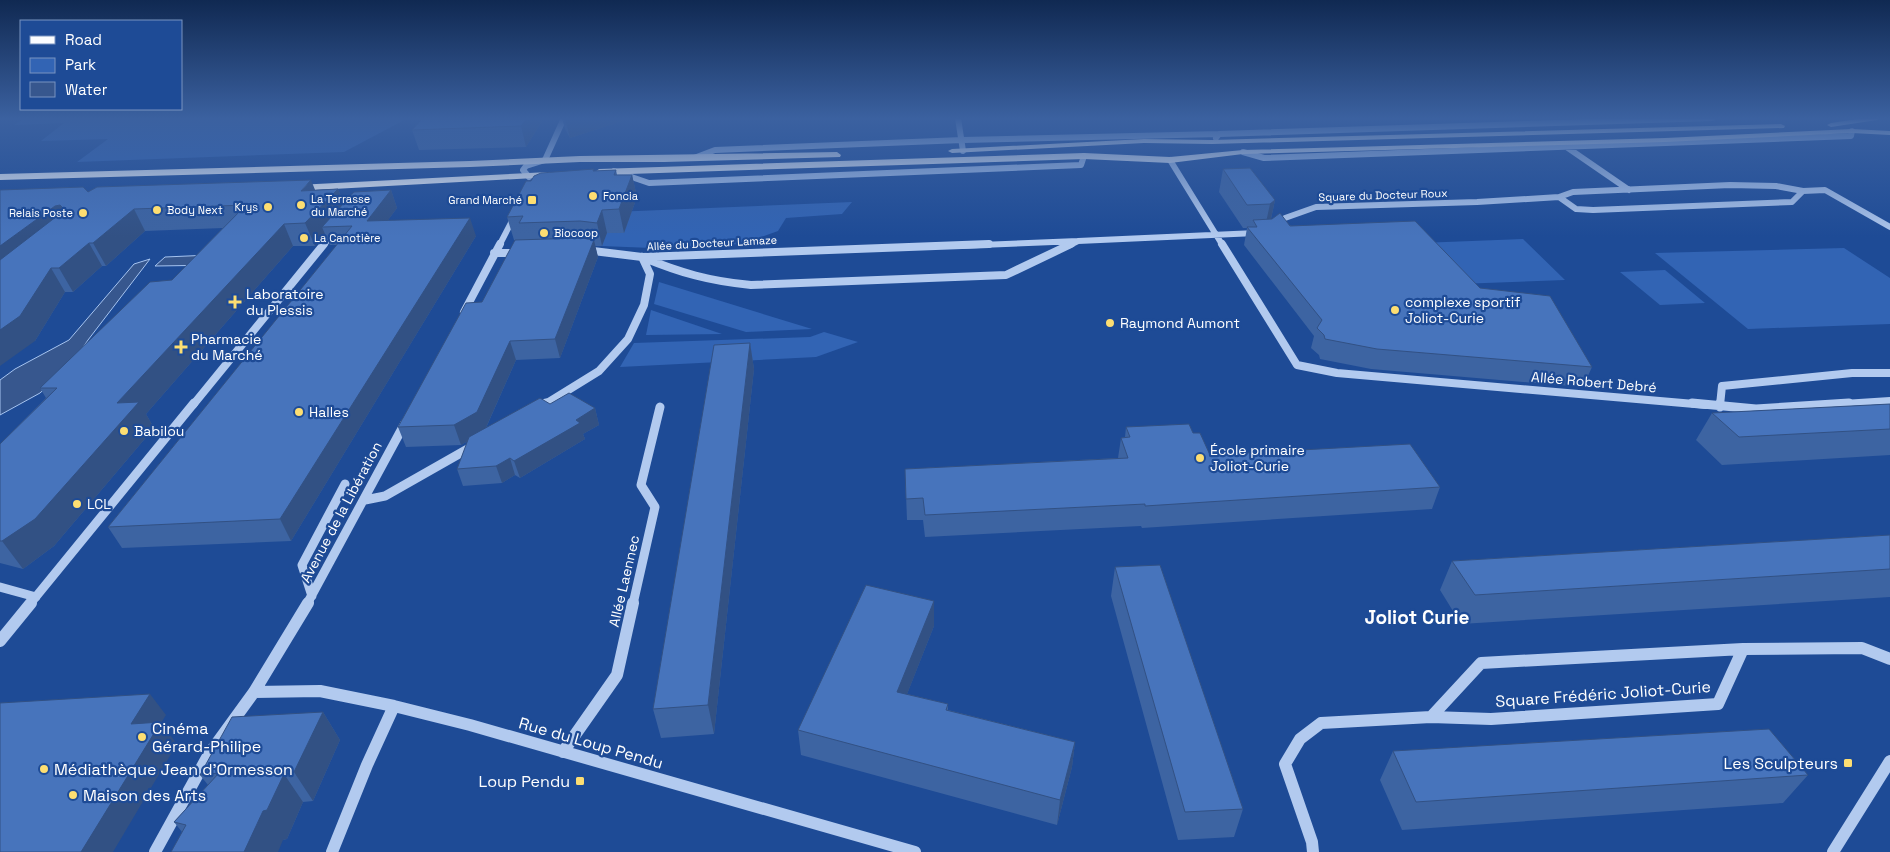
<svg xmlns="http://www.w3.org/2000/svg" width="1890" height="852" viewBox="0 0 1890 852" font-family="'Space Grotesk',sans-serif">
	<rect width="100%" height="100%" fill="#1e4b96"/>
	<path fill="#3264b4" d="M25,118H408L344,152L77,162L108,139L41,141L64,123L14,125Z
		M852,202L842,214L786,218L778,231L742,244L652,248L601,246L613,212Z
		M1523,239L1565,280L1458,284L1420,243Z
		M1844,248L1890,278V324L1748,329L1655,253Z
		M1665,270L1705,303L1660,305L1620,272Z
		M659,282L812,329L746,332L654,304Z
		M651,310L722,334L646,335Z
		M824,332L858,342L816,357L620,367L634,343L810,337Z"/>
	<path fill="#37578e" stroke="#a6c4f0" d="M233,254L224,265L155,266L165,257Z
		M150,259L88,340L71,365L40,393L0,415V380L15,369L69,340L134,264Z"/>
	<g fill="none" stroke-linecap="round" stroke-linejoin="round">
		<path stroke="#b2caef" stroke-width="6" d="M958,118L963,151
			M1216,138L1219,134L1712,118
			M1565,146L1629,190
			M1243,152L1264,158L1851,136L1852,131
			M694,158L715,150L962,140L1219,134
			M1170,160L1223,246
			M614,171L649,183L1081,165L1084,156
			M529,177L523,170L526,166L545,160L564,118
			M1730,185L1776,186L1803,191L1792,202L1593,210L1576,209L1559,197L1573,192Z
			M1803,191L1825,190L1890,227
			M1276,225L1285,218L1316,207L1477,202L1559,197
			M1078,241L1256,233
			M323,246L335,231
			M499,246L515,215
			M955,246L1078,241L1068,246"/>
		<path stroke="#b2caef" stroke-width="8" d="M1222,244L1297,365L1337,373L1706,405
			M585,250L642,257
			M494,253H519
			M642,257C681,273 709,281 751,285L1006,275L1071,244
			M642,257L989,244
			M464,312L500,244
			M193,405L324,244
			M544,405L599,371L628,339L644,305L650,274L642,257
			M1720,405L1722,386L1852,373H1890
			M1828,405L1890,401"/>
		<path stroke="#b2caef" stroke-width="9" d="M1692,403L1756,409L1849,403
			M1720,407V403
			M539,408L546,403
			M365,500L385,496L473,446
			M0,587L36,597
			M312,596L302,565L345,484
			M30,604L194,403
			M307,604L405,423
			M633,604L655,507L641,485L660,407"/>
		<path stroke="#b2caef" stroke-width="12" d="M0,641L31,603
			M1743,649L1718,704L1491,719L1431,717L1481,663Z
			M1743,649L1862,648L1890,659
			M254,692L320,691L394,706L470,725L915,852
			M563,752L617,675L633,603
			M155,852L209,754L254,692L308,603
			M332,852L367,765L394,706
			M1313,852L1312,842L1285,764L1300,739L1321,723L1431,717
			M1833,852L1890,761"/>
		<path fill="#fafcff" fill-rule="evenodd" d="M1864,118H1881L1877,120L1831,127L1827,125L1831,123Z
			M1781,124L1785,126L1784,128L1212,144L1144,143L952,153L948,151L952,149L1144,139L1212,140Z
			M1852,129L1890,131V135L1852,133L1665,142L1243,154L1170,163L1084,159L599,175L595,172L599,169L1084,153L1170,157L1243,150L1665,138Z
			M837,152L841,155L840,157L664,162H580L470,167L0,180V174L470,161L580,156Z
			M549,172L553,175L552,177L297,191L293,188L297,185Z"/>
	</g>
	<path fill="#3d64a2" d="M544,118L526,147L419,150L412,130Z
		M562,118H632L570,138L565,129Z
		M594,169V171L616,170L617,175H632L637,197L624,233H607L602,246H595L598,257L560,358L516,360L486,428L550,404L595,408L599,425L583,434L585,439L520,478L515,475L502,483L463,486L457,469L468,441L461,445L406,447L398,427L524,240H514L507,217L531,181Z
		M1223,169L1275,200L1271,219L1480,288L1592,367L1583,387L1371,369L1320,359L1319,355L1311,348L1314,336L1244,245L1247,228H1243L1219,192Z
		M338,189L344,203L391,190L397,208L388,220L476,236L291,541L122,548L108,527L337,245H330L325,234L315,246H293L146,414L154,428L54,546L23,569L0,563V444L46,398L40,388L172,280L223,228L145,231L106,266H102L73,292H65L35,341L0,190L88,192L315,190Z
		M750,343L754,369L714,734L661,738L653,709Z
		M1890,404V455L1722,465L1696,440L1712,413Z
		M1126,427L1193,433L1210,455L1440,487L1432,509L1142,528L1141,526L925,537L923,520H907L905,469L1118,458L1121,438L1125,437Z
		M1890,535V597L1461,624L1440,590L1452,561Z
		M1115,567L1243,809L1234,837L1178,840L1111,596Z
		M934,601V626L907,694L948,704V710L1075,742L1072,767L1057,825L801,755L798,730Z
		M323,712L340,740L313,801L303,802L287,839L283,840L182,832L174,822L208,785L200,775Z
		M1393,751L1808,775L1783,803L1402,830L1380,780Z"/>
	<path fill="#325184" d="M527,118H544L526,147L521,126Z
		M565,118H632L570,138Z
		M632,175L637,197L624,233L619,209Z
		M311,180L320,202L301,191Z
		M338,189L347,210L322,227L325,234L315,246L305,223Z
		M391,190L397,208L374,239L367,221Z
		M1275,200L1270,223L1265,227L1270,204Z
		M60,205L72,227L0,281V246L55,206Z
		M134,209L145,231L106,266L93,243Z
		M602,210L607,233L602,246L597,223Z
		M470,218L476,236L291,541L280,519Z
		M284,224L293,246L146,414L154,428L54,546L23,569L2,541L117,403Z
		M594,240L598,257L560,358L555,339Z
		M89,243L102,266L73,292L59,268Z
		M51,268L65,292L35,341L0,366V330Z
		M510,341L516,360L484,432L461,445L454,425Z
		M750,343L754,369L714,734L708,705Z
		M595,408L599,425L583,434L585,439L520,478L514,461L576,420Z
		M510,458L515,475L502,483L496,466Z
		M934,601V626L898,717L897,692Z
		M150,694L166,715L161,723L177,744L113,852H81L131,724Z
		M323,712L340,740L313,801L294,772Z
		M1075,742L1072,767L1057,825L1060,800Z
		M284,774L303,802L287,839L283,840L278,852H244L263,811Z"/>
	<path fill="#4774bc" stroke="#325184" d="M423,118H527L521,126L412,130Z
		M1250,168L1275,200L1270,204L1247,205L1223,169Z
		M594,169L593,171L616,170L614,175H632L619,209L602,210L597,223L580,221L519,223L523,216L507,217L526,181H531L534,176L541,173Z
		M311,180L301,191L338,189L305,223L284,224L117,403L139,402L35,519L2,541H0V444L57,388H40L150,282L172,280L246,205L134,209L93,243H89L59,268H51L20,316L0,330V260L61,213L62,207L60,205L55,206L0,246V190L83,187L88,192L97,187Z
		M391,190L367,221L470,218L280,519L108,527L352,226L322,227L354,192Z
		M1280,213L1290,226L1415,221L1480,288L1550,296L1592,367L1377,349L1325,339L1324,335L1317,328L1322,320L1247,227H1257L1253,220L1272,219Z
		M582,238L594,240L555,339L510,341L477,412L454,425L398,427L466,303L482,302L515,240Z
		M750,343L708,705L653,709L714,345Z
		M569,393L595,408L576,420L580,423L514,461L510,458L496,466L457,469L469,437L540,398L550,404Z
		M1890,404V429L1739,437L1712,413Z
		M1189,424L1193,433H1200L1210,455L1410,444L1440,487L1145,506V504L925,515L923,498L906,499L905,469L1128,458L1121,438L1130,437L1126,427Z
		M1890,535V569L1475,595L1452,561Z
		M1160,565L1243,809L1185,812L1115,567Z
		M866,585L934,601L897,692L948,704L946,710L1075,742L1060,800L798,730Z
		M150,694L131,724L161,722L81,852H0V703Z
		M323,712L294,772L284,774L267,810L263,811L244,852H171L186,825L174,822L219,773L200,775L232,717Z
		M1769,729L1808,775L1416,802L1393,751Z"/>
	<linearGradient id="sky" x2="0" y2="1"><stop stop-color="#102952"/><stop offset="0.5" stop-color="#3b61a0"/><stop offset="1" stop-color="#3b61a0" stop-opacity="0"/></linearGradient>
	<rect width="1890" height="237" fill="url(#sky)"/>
	<g fill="#fdde72" stroke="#1e4b96" stroke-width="2">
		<circle cx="593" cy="196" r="5"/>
		<rect x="527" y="195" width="10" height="10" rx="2.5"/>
		<circle cx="301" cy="205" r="5"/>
		<circle cx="268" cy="207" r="5"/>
		<circle cx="157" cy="210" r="5"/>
		<circle cx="83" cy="213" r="5"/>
		<circle cx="544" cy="233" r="5"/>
		<circle cx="304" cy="238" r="5"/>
		<path d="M232.5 294.5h5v5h5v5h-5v5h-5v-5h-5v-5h5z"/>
		<circle cx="1395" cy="310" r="5"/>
		<circle cx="1110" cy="323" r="5"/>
		<path d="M178.5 339.5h5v5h5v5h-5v5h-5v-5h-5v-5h5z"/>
		<circle cx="299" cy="412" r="5"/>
		<circle cx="124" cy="431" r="5"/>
		<circle cx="1200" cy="458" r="5"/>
		<circle cx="77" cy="504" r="5"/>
		<circle cx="142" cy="737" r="5"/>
		<rect x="1843" y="758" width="10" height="10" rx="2.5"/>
		<circle cx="44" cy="769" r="5"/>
		<rect x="575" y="776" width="10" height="10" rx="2.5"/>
		<circle cx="73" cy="795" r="5"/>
	</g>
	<g text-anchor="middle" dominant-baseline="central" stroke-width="4.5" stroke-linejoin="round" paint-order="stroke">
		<g font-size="11" fill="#fff" stroke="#1e4b96">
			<text transform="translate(1383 195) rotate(-2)">Square du Docteur Roux</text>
			<text transform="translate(712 243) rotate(-3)">Allée du Docteur Lamaze</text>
		</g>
		<g font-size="11" fill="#fff" stroke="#1e4b96" text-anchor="start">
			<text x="603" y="196">Foncia</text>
			<text x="311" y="199">La Terrasse<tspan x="311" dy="13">du Marché</tspan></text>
			<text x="522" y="200" text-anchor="end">Grand Marché</text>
			<text x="258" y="207" text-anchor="end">Krys</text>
			<text x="167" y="210">Body Next</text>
			<text x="73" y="213" text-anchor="end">Relais Poste</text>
			<text x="554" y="233">Biocoop</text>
			<text x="314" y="238">La Canotière</text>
		</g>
		<g font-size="14" fill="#fff" stroke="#1e4b96" text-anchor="start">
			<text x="246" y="294">Laboratoire<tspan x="246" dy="16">du Plessis</tspan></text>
			<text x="1405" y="302">complexe sportif<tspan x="1405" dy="16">Joliot-Curie</tspan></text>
			<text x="1120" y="323">Raymond Aumont</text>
			<text x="191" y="339">Pharmacie<tspan x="191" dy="16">du Marché</tspan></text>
			<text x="309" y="412">Halles</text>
			<text x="134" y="431">Babilou</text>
			<text x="1210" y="450">École primaire<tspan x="1210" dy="16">Joliot-Curie</tspan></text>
			<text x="87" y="504">LCL</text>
		</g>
		<g font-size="14" fill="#fff" stroke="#1e4b96">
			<text transform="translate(1594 382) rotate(5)">Allée Robert Debré</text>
			<text transform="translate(341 512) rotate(-62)">Avenue de la Libération</text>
			<text transform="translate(624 581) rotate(-77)">Allée Laennec</text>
		</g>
		<g font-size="16" fill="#fff" stroke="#1e4b96">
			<text transform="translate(1603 694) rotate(-4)">Square Frédéric Joliot-Curie</text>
			<text transform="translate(591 743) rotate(16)">Rue du Loup Pendu</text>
		</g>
		<g font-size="16" fill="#fff" stroke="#1e4b96" text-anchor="start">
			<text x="152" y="728">Cinéma<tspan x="152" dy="18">Gérard-Philipe</tspan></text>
			<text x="1838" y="763" text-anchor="end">Les Sculpteurs</text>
			<text x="54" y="769">Médiathèque Jean d'Ormesson</text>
			<text x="570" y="781" text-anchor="end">Loup Pendu</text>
			<text x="83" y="795">Maison des Arts</text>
		</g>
		<g font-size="19" font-weight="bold" fill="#fff" stroke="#1e4b96">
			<text x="1417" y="617">Joliot Curie</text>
		</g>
	</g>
	<rect x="20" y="20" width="162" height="90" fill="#1e4b96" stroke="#7893c0"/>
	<rect x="30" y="36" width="25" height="8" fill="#fafcff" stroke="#7893c0"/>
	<text x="65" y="45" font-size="15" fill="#ffffff">Road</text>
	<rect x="30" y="58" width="25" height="15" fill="#3264b4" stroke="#7893c0"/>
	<text x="65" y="70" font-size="15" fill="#ffffff">Park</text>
	<rect x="30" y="82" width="25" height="15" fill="#37578e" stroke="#7893c0"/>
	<text x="65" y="95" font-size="15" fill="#ffffff">Water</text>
</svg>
